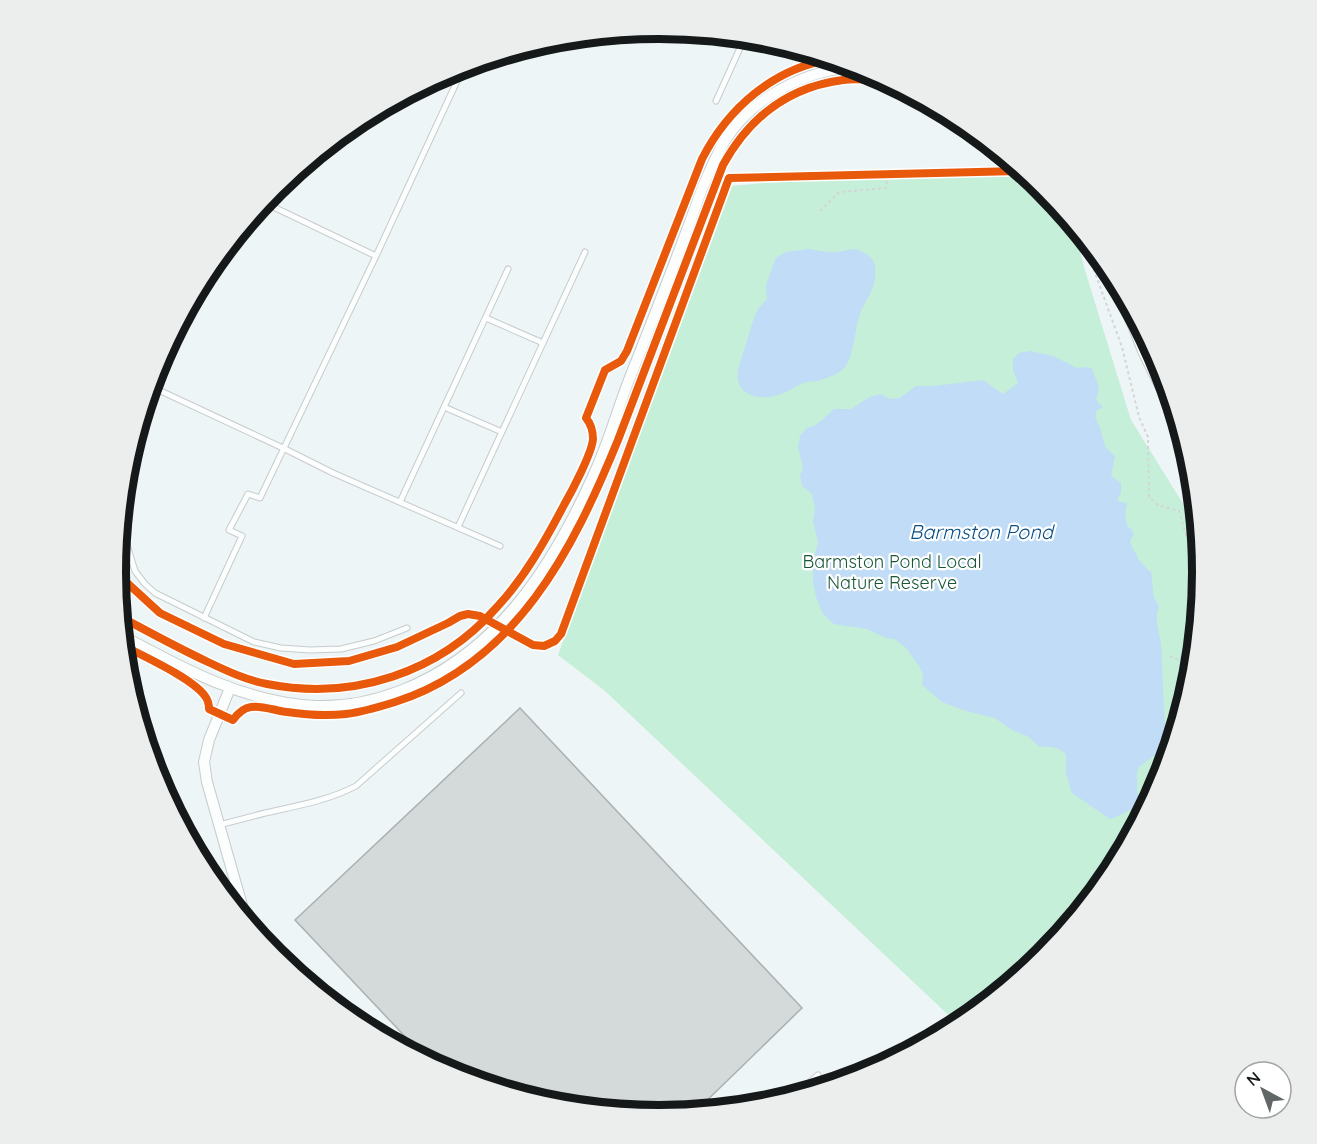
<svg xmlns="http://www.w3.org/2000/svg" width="1317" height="1144" viewBox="0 0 1317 1144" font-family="Quicksand,sans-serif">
	<rect width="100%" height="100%" fill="#eef5f6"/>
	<path fill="#c5efd8" d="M849,175L958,177L1021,176L1029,177L1043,188L1073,224L1084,267L1131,420L1197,526L1202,572L1191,678L1160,780L1110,874L1043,957L959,1025L605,691L558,655L732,186Z"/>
	<path fill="#c0dcf7" d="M809,249C817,250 828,253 836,252C842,252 848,249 854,249C858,249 867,254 870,257C876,262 876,271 875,278C874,290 866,300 861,311C854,327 855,361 841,371C837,374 821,381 816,381C811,382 808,381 803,383C795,387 787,392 778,395C758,401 734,395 738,370C740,361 743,353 746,344C750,333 752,320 758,309C761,306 764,302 767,299L766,285L776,258L786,252Z
		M1030,351L1053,356L1077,368L1088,367L1092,369C1095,380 1103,387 1096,398L1099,404L1102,405V408L1097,410L1095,416C1096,421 1099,425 1101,430C1105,444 1102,446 1115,456L1111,476L1121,483V493L1118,498L1119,502L1127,503L1125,514L1127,526L1132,530L1134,535L1131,539L1130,543L1139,560L1149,571H1151L1154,598L1159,606C1154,620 1159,630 1161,644C1163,674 1163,705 1166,735L1165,745L1151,758L1140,766L1137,771V792L1141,800V806C1130,808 1121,816 1110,819L1072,793L1066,773V754C1058,747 1051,746 1040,747L1027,736L1012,730L995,718L966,711L942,702L922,685L923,674L919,666L906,648L895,639L886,638L867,629L834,624L823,614L816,597L813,582V561L818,542L813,521L815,509L812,494L802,486L800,476L803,468L798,447L800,436L807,428L814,426L822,420L834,409H851L868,398L880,394L890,399L900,398L916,386H934L983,380L1003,394L1018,383L1013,370V359L1019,353Z"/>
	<path fill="#d4d9da" stroke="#abb0b1" stroke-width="1.5" d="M520,708L802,1008L695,1112L658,1116L552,1105L450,1074L430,1063L295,920Z
		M144,741L160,751L151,763L150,759Z"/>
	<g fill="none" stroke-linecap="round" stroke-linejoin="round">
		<defs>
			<path id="service" d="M757,38L784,51L793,47
				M716,101L745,37
				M263,202L376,256
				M486,318L543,343
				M150,386L285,449L333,473L500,546
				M444,407L502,432
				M400,502L508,269
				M120,522L135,571L145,584L155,593L254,642L281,648L310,650L341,649L374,641L407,628
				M458,527L585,252
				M204,618L242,536L229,530L248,494L260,498L376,256L464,66
				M219,825C235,821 250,817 265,813C296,806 327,801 356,786L461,693
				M794,1096L818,1075"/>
			<path id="minor" d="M1112,272L1143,351L1179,424
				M121,635C182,668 245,703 316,706C346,707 371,702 400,691C497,654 553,566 594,474C608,444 617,411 629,380C654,317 679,253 702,189C709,172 716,155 726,139C754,96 808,69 858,67
				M230,688L209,740L204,762L207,782L247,923"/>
		</defs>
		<use href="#service" stroke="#c6cccd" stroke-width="7"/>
		<use href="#minor" stroke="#c6cccd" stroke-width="12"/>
		<path stroke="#d3d5d6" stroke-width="2" stroke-dasharray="3 3" stroke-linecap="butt" d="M820,211L839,192L886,188L888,175
			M1086,240L1094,270L1122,347L1139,417L1148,437L1149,497L1158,505L1179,511L1201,587
			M1170,656L1179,660L1195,639"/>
		<use href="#service" stroke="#fcfefe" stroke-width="5"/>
		<use href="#minor" stroke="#fcfefe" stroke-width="10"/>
		<defs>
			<path id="cycleway" d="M117,554L125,581L160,613L224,644L294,664L349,661L397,647L448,623L460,616L468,614L480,616L533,645L544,646L555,641L561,634L729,178L1023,171
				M119,616C149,632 178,648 208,662C227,671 246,680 267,684C353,701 439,673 497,607C525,577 545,541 564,505C572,491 592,453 593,439C593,431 591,424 586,418L605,370L621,361L627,351L702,159C728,108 773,69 831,59
				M122,645C143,656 192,678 205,696C208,700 209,704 209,709L233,720C238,713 243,708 251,707C262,705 276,711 287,712C307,715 327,716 346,714C363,712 379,707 395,702C516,663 573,550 618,440L723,165C749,118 788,87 843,80C858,78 875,80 890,82"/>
		</defs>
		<use href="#cycleway" stroke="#fff" stroke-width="11"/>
		<use href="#cycleway" stroke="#e8590c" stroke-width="8"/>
	</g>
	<g text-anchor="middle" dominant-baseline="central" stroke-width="4.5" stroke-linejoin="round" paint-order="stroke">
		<g font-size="18" fill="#175636" stroke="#fff">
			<text x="892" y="561">Barmston Pond Local<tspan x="892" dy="21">Nature Reserve</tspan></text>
		</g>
		<g font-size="20" font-style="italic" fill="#0a5088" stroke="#fff">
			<text x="981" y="531">Barmston Pond</text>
		</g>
	</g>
	<path d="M0 0H1317V1144H0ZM126 572a533 533 0 1 1 1066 0a533 533 0 1 1-1066 0Z" fill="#eceded" fill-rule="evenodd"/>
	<path fill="none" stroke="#15191a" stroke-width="8" d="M126 572a533 533 0 1 1 1066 0a533 533 0 1 1-1066 0Z"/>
	<g transform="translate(1263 1090) rotate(319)"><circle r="28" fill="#ffffff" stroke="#a1a3a3" stroke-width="1.5"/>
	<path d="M0-4.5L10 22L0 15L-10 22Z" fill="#616667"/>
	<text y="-9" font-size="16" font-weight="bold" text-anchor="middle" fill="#15191a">N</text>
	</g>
</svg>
